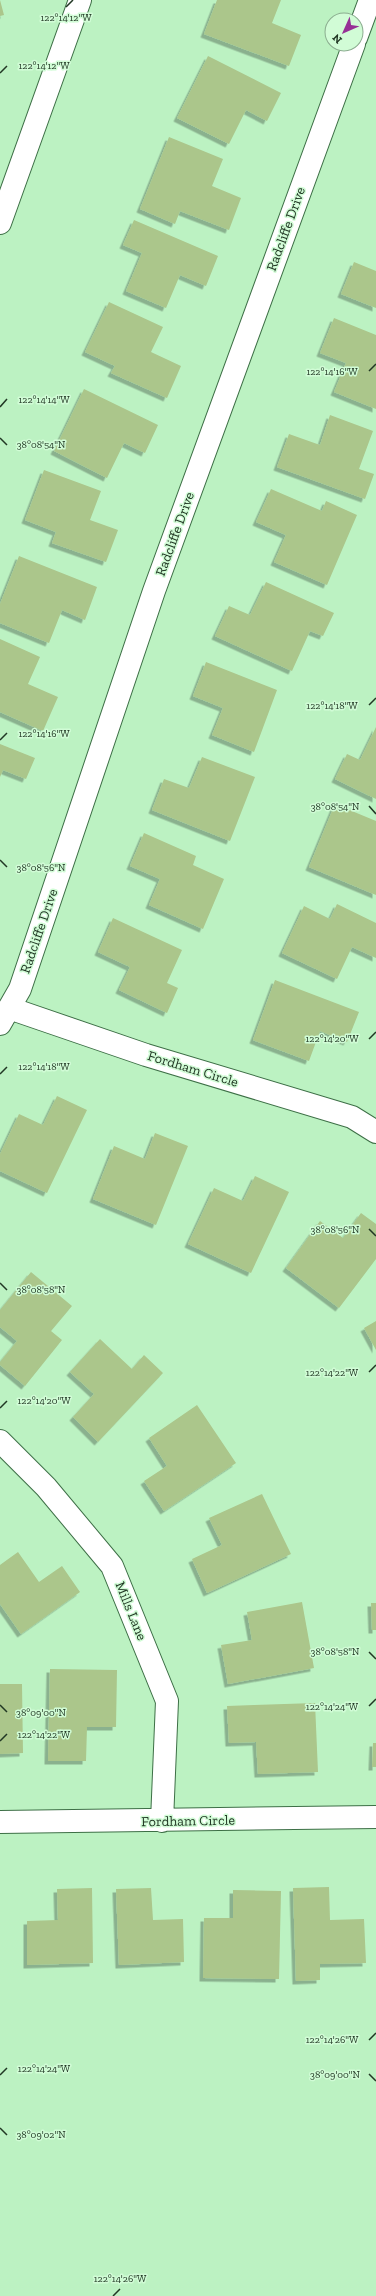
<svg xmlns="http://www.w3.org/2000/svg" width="376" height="2296" viewBox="0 0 376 2296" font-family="'Zilla Slab',serif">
	<defs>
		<filter id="shadow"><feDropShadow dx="-3.5" dy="3.5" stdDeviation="0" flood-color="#0004"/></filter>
	</defs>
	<rect width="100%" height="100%" fill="#bcf2c2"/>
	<path fill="#abc68b" filter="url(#shadow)" d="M0,0L4,15L0,16Z
		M217,0H281L272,23L301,35L289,66L204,34Z
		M208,56L281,93L267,121L246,110L229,144L177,118Z
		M169,137L223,159L212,186L241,198L229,230L180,211L175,224L140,209Z
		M134,220L218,256L206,286L180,275L166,308L126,291L142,253L123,245Z
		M354,262L376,271V308L341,294Z
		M109,302L163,327L151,352L181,366L167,398L111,373L115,366L85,352Z
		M334,318L376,335V409L334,392L346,363L320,353Z
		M84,389L158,425L145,453L124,443L107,478L54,451Z
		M330,415L373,431L359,469L374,474L365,499L277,467L289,434L320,445Z
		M44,470L101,491L90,520L118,530L106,562L52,543L56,532L25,520Z
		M271,489L322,511L326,501L357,515L327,585L274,562L286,535L256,522Z
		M19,556L97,587L85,620L62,610L49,643L0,623V604Z
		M266,582L334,613L323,636L310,631L292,671L215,636L229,606L250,615Z
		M0,639L40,657L28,684L58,697L43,731L0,712Z
		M206,662L277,690L254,752L212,735L223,708L193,696Z
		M376,727V799L335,779L347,754L360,760Z
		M0,744L35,758L26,779L3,770L0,777Z
		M202,757L255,777L230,841L152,810L164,779L189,788Z
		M335,804L376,821V895L309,867Z
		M144,833L196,856L193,865L224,879L203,929L149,905L160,879L130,866Z
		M337,904L376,923V958L352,947L337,979L282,953L304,906L330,919Z
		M113,918L182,950L167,983L178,988L167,1013L119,990L130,967L98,952Z
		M275,980L359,1012L347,1042L320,1031L309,1061L253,1040Z
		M57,1096L87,1110L47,1193L0,1171V1154L19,1114L43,1125Z
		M155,1133L188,1146L156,1225L93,1199L114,1146L145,1159Z
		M255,1176L289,1192L251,1273L188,1244L214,1188L243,1201Z
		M361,1213L376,1224V1259L339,1308L286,1268L320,1221L343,1238Z
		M31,1272L72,1306L51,1331L62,1340L25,1386L0,1365V1362L17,1341L0,1327V1310Z
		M376,1321V1350L364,1328Z
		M100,1339L132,1369L144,1355L163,1373L98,1442L73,1417L94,1394L70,1372Z
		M197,1405L236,1463L164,1511L144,1481L167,1466L149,1438Z
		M262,1494L291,1554L207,1593L192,1559L222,1545L209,1518Z
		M18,1552L39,1582L62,1566L80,1592L21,1634L0,1604V1565Z
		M302,1602L314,1668L228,1684L221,1645L252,1640L247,1612Z
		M371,1603H376V1630H372Z
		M50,1669L117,1670L116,1727H87L86,1761H48Z
		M0,1684H22L23,1753L0,1754Z
		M315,1703L318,1772L258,1774L256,1742L229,1743L227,1706Z
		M373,1743H376V1767H372Z
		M329,1887L330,1920L364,1919L366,1963L320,1964V1980L296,1981L293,1888Z
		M92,1888L93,1963L27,1965V1921L58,1920L57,1889Z
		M151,1888L153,1920L183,1919L184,1962L119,1965L116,1889Z
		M233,1890L281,1891L279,1979L203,1978L204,1918H233Z"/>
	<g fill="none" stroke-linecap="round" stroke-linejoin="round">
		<defs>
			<path id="minor" d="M356,38L370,0
				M9,1008L146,1055L352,1117L376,1132
				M0,1024L20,989L154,591L354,44
				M0,1441L46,1487L112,1566L167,1701L162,1821
				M0,1822L376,1817"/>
			<path id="secondary" d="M0,223L80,0"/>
		</defs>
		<use href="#minor" stroke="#3d6f46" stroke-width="24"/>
		<use href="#secondary" stroke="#3d6f46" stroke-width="24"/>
		<use href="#minor" stroke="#fff" stroke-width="22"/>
		<use href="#secondary" stroke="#fff" stroke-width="22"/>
	</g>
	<path fill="none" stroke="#213724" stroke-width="1.5" d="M66,7L73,0M0,73L7,66M369,371L376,364M0,407L7,399M0,438L7,445M369,705L376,698M0,740L7,733M369,806L376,814M0,860L7,867M369,1039L376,1032M0,1074L7,1067M369,1229L376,1236M0,1283L7,1290M369,1372L376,1365M0,1408L7,1401M369,1652L376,1659M0,1705L7,1712M369,1706L376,1699M0,1741L7,1734M369,2040L376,2033M369,2074L376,2081M0,2075L7,2068M0,2128L7,2135M113,2296L120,2289"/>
	<g text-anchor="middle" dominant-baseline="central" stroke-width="3" stroke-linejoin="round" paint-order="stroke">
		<g font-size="14" fill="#213724" stroke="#d1fcd6">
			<text transform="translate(286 229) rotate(-70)">Radcliffe Drive</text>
			<text transform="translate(175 534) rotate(-70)">Radcliffe Drive</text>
			<text transform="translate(39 931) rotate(-71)">Radcliffe Drive</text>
			<text transform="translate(193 1069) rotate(17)">Fordham Circle</text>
			<text transform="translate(131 1611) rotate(68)">Mills Lane</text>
			<text transform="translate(188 1821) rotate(-1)">Fordham Circle</text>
		</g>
	</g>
	<g font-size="10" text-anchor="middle" fill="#213724" stroke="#d1fcd6" stroke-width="3" stroke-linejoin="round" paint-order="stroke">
		<text x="66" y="21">122°14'12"W</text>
		<text x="44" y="69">122°14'12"W</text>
		<text x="332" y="375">122°14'16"W</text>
		<text x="44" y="403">122°14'14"W</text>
		<text x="41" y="448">38°08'54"N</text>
		<text x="332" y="709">122°14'18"W</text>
		<text x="44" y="737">122°14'16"W</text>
		<text x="335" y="810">38°08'54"N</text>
		<text x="41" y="871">38°08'56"N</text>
		<text x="332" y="1042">122°14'20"W</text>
		<text x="44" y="1070">122°14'18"W</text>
		<text x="335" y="1233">38°08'56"N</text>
		<text x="41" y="1293">38°08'58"N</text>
		<text x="332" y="1376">122°14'22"W</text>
		<text x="44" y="1404">122°14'20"W</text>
		<text x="335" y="1655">38°08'58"N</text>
		<text x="332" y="1710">122°14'24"W</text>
		<text x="41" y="1716">38°09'00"N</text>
		<text x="44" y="1738">122°14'22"W</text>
		<text x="332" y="2043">122°14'26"W</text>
		<text x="44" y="2072">122°14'24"W</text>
		<text x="335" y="2078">38°09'00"N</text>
		<text x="41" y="2138">38°09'02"N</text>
		<text x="120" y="2282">122°14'26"W</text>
	</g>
	<g transform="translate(344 32) rotate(225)"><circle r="19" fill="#d1fcd6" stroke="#8bad8f"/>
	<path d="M0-3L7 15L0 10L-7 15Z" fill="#963095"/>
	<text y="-6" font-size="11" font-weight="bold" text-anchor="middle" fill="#213724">N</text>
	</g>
</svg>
